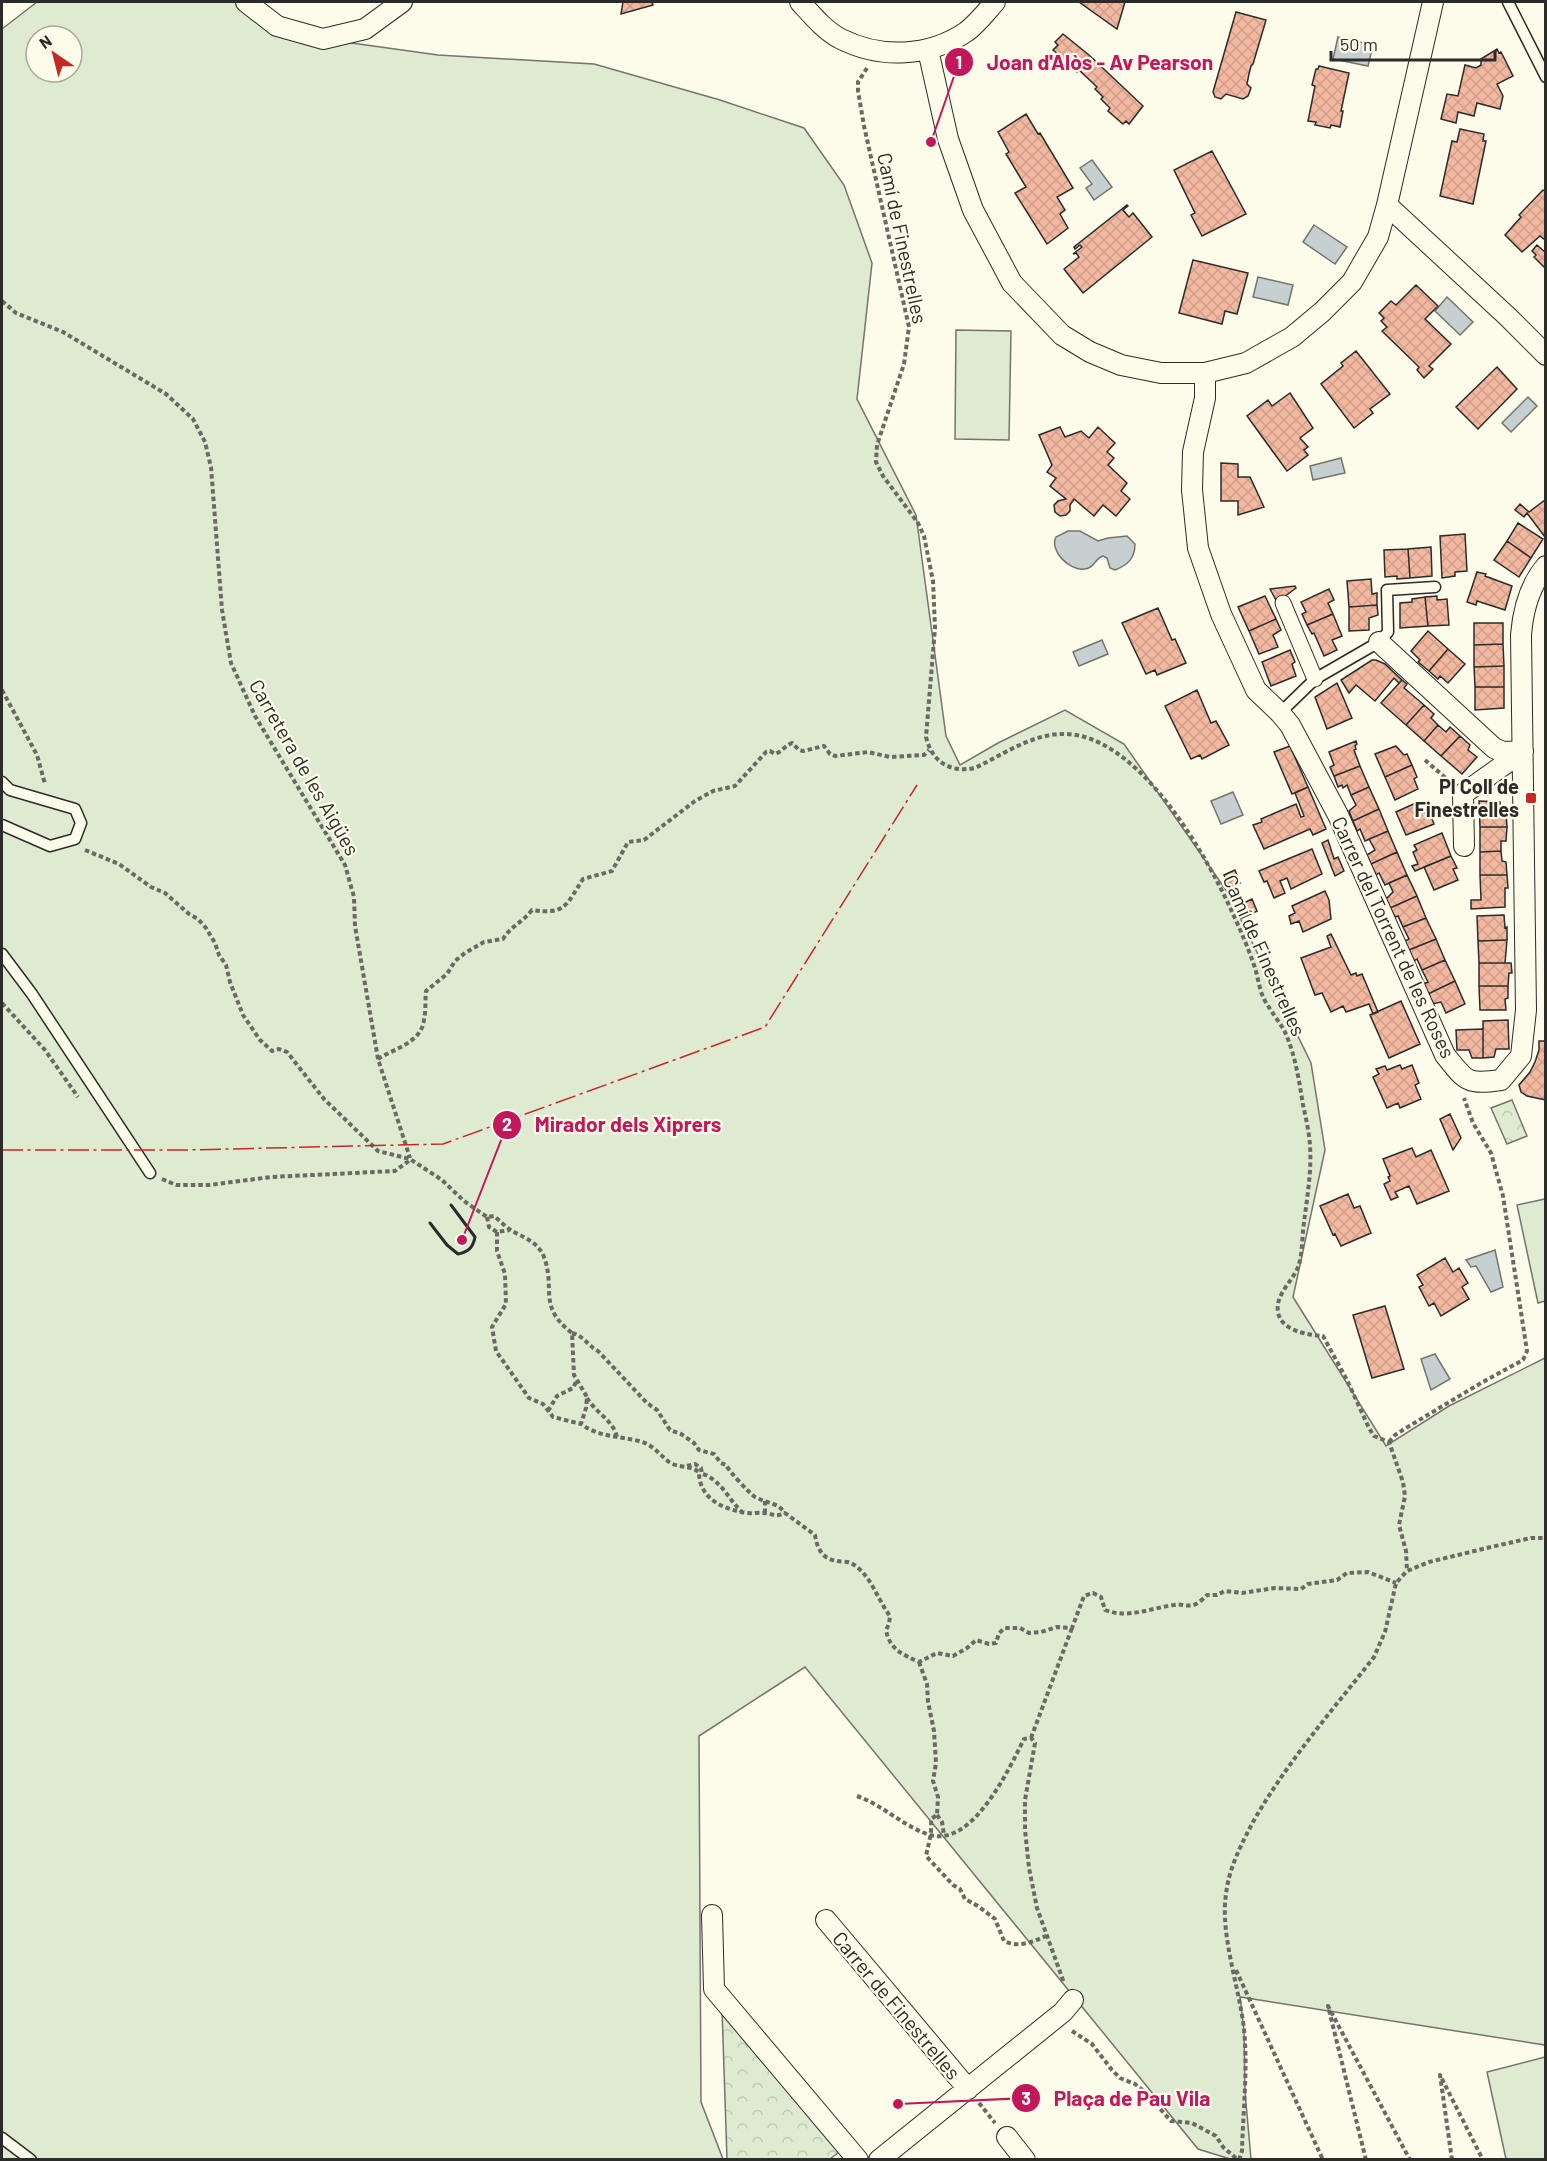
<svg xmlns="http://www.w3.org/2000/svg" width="1547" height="2161" viewBox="0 0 1547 2161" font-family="Barlow,sans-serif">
	<defs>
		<pattern id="park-crowns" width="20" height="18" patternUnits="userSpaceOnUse" patternTransform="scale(1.5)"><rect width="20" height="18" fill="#deebd1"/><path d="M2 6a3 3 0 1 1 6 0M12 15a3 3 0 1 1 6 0" fill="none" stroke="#bfcab4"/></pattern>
		<pattern id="building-cross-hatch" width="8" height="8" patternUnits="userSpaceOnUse" patternTransform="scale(1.5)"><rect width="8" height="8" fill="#f2b8a0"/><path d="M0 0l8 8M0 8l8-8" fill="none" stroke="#d09e8a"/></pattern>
	</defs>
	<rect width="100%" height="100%" fill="#fdfbea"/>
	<path fill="#deebd1" stroke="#74746e" stroke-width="1.5" fill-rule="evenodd" d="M37,2H246L323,39L438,55L594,64L720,100L804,128L844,185L872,263L857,399L916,515L946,736L960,765L998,743L1065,710L1124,744L1228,893L1311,1063L1325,1150L1293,1297L1386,1446L1449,1406L1545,1358V2045L1240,1997L1244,2030L1245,2092L1251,2159H1230L1198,2149L805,1667L699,1736L701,2102L723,2159H2V29ZM36,36H72V72H36Z
		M956,330L1011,331L1009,440L955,439Z
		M1545,1199V1301L1538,1303L1517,1205Z
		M1545,2057V2159H1506L1487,2072Z"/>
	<path fill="url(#park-crowns)" stroke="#74746e" stroke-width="1.5" d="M1512,1100L1527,1136L1507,1144L1491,1108Z
		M722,2009L839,2152L830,2159H727Z"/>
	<path fill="#c7d0d0" stroke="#74746e" stroke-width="1.5" d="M1338,37L1373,45L1368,66L1333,59Z
		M1092,160L1112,187L1094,200L1086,188L1092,184L1080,168Z
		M1314,225L1347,247L1335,264L1303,242Z
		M1258,277L1293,285L1288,305L1253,297Z
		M1447,297L1473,322L1460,335L1435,311Z
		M1528,397L1537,406L1511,432L1502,423Z
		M1341,458L1345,473L1313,480L1310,466Z
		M1068,531H1080L1098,541L1108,538L1127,536L1135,544C1135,558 1128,565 1115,570L1110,568L1107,558L1103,556C1095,558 1094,569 1084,569C1069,571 1049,550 1056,537Z
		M1102,640L1108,654L1079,666L1073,652Z
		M1233,792L1243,815L1221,824L1211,801Z
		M1495,1250L1503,1287L1491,1292L1476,1266L1471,1267L1466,1260Z
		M1435,1354L1450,1379L1431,1390L1421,1359Z"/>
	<path fill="url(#building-cross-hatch)" stroke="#2b2b2b" stroke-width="1.5" d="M623,2H652L653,5L621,14Z
		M1079,2H1125L1117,29Z
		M1236,12L1266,20L1253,64L1251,66L1249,74L1247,84L1251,88L1248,96L1243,99L1226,94L1221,99L1215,97L1213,92Z
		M1063,34L1089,55L1143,106L1129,124L1126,121L1123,124L1108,111L1110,108L1101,99L1103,97L1095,89L1097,87L1079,70L1077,72L1057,56L1059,55L1053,50L1058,45L1055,42Z
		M1497,49L1499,53L1501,52L1513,76L1497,84L1503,96L1500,109L1477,103L1474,116L1458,112L1456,123L1441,119L1447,94L1458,96L1465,65L1476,68L1481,65V59Z
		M1319,66L1349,73L1341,111H1343L1340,127L1331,125L1330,128L1315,125L1316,122L1308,121L1315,86L1312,85L1316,69H1318Z
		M1026,114L1038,134L1040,133L1073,188L1057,197L1065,210L1060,214L1068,228L1047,244L1015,193L1026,187L1006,154L1009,152L998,132Z
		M1460,129L1484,134L1483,141H1486L1473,204L1440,196L1452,141L1457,142Z
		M1212,151L1246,214L1202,236L1191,215L1195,213L1174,170Z
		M1543,190L1546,192V238L1544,239L1540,236L1522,252L1505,235L1521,217L1519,215Z
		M1127,205L1128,206L1123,210L1129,217L1133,213L1152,237L1083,293L1064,269L1079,257L1076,253L1073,254L1082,247L1080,245L1075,249L1074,247Z
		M1537,245L1546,253V269L1534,257L1536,255L1532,251Z
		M1193,260L1248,273L1237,314L1225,311L1222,324L1179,313Z
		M1416,285L1438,306L1425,319L1451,344L1429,366L1433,369L1424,378L1417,370L1419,367L1382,331L1387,327L1381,321L1384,318L1379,313L1391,301L1396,305Z
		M1356,351L1390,394L1370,409L1373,413L1354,428L1321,384L1343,366L1341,363Z
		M1497,367L1517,389L1478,429L1456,407Z
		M1290,393L1313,428L1300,438L1308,447L1304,450L1308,455L1287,471L1247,416L1268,400L1272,406Z
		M1060,427L1065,437L1081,431L1089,438L1098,427L1115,443L1107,452L1114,458L1108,465L1127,483L1121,491L1130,499L1116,516L1103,505L1094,516L1074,499L1070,505V511L1066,515L1060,516L1055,512L1054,505L1058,501L1066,499L1050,486L1056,478L1047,472L1052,465L1039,435Z
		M1221,463L1238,464V477H1250L1264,507L1238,515V501H1221Z
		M1545,500L1546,501L1545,537L1527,513L1524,517L1515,510L1520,504L1529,512Z
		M1518,523L1543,539L1531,558L1507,541Z
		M1465,534L1467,571L1455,572V576L1442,578L1440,536Z
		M1507,541L1531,558L1519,577L1494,560Z
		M1431,547L1432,576L1410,578L1408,549Z
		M1408,549L1410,578L1397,579V576L1385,577L1384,550Z
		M1477,572L1486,574L1485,576L1512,586L1505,610L1477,601L1476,605L1467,602Z
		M1371,579L1372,594L1377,593V605L1349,607L1347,581Z
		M1295,586L1296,588L1277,602L1270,589Z
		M1329,589L1334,600L1328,603L1333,614L1307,625L1302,614L1306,612L1301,602Z
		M1265,596L1276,619L1249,631L1238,607Z
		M1437,596V600L1447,599L1449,625L1428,626L1425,597Z
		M1425,597L1428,626L1400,628V603L1412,602V599Z
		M1377,605L1378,615L1369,618V630L1349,631V607Z
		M1158,608L1172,640L1175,639L1186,663L1157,675L1155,670L1146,674L1122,623Z
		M1333,614L1342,636L1332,640L1337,650L1324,656L1314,633L1312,634L1307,625Z
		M1276,619L1281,630L1273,635L1278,647L1259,654L1249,631Z
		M1474,623H1503V644L1474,645Z
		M1428,631L1448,649L1429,671L1418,662L1420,660L1411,651Z
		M1503,644L1504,666L1474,667V645Z
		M1448,649L1465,664L1448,683L1440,676L1438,679L1429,671Z
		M1290,650L1295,662L1292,664L1296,676L1271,686L1262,662Z
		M1372,660H1376L1385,664L1402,680L1399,683L1394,678L1375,701L1356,685L1349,693L1341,680Z
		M1504,666V687H1475L1474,667Z
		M1402,680L1407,684L1404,688L1424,705L1406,725L1381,703Z
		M1337,683L1352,718L1327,729L1315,697Z
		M1475,687H1504V708L1475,710Z
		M1197,690L1211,723L1216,721L1229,745L1202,759L1200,755L1191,759L1165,706Z
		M1424,705L1434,714L1431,718L1438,725L1424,741L1406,725Z
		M1438,725L1446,732L1450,727L1460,736L1441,756L1424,741Z
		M1460,736L1470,745L1468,750L1477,757L1462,774L1441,756Z
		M1356,741L1357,744L1355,746L1356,749L1354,750L1360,766L1334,776L1330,767L1334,765L1329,752Z
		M1290,746L1308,787L1292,794L1274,752Z
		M1396,746L1404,755L1407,754L1412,765L1385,777L1375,754Z
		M1412,765L1417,777L1414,779L1418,789L1395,800L1385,777Z
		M1360,766L1369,787L1351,795L1347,785L1343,788L1342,785L1338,787L1334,776Z
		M1308,787L1326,829L1313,835L1310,829L1264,849L1253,825L1262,822L1261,819L1296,804L1301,817L1304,816L1295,793Z
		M1369,787L1379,809L1353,821L1349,811L1356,805L1351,795Z
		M1420,801L1425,813L1429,811L1434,824L1406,835L1396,812Z
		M1479,801L1500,802L1501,813H1506L1507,827H1480Z
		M1379,809L1388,831L1365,841L1360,829L1357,831L1353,821Z
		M1480,827H1507L1506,841H1501V851L1480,852Z
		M1388,831L1397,852L1371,864L1367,855L1375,850L1369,839Z
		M1442,833L1451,856L1415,871L1412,866L1418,864L1413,852L1417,850L1414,845Z
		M1328,840L1334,859L1338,857L1344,871L1335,876L1322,843Z
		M1312,849L1322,874L1291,889L1287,878L1280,881L1285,893L1274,898L1267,881L1264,882L1259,871Z
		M1501,851L1502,861L1506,862L1507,875H1480V852Z
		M1397,852L1407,875L1385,885L1379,873L1376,875L1371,864Z
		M1451,856L1457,868L1453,869L1458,880L1434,890L1424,867Z
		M1235,870L1240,883L1229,888L1224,875Z
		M1407,875L1417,896L1390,908L1386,899L1393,892L1389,883Z
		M1480,875H1507L1508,888H1505V907L1471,909V900H1481Z
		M1325,891L1329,900L1331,919L1303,932L1299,921L1291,924L1289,916L1295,913L1292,906Z
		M1417,896L1426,918L1403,927L1398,916L1395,917L1390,908Z
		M1252,899L1257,911L1242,918L1237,906Z
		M1504,915L1505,928L1507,927V940L1478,941L1477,916Z
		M1426,918L1436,939L1409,950L1405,941L1409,939L1403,927Z
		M1331,934L1351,975L1356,973L1357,976L1362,974L1378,1012L1373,1014L1369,1004L1346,1012L1343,1006L1331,1012L1322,993L1315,995L1301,958L1331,947L1327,936Z
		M1436,939L1445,960L1422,970L1417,959L1414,961L1409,950Z
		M1507,940L1505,963H1479L1478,941Z
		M1445,960L1455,981L1428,994L1423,984L1428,982L1422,970Z
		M1479,963H1511L1512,973H1509L1508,986H1479Z
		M1455,981L1465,1004L1446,1013L1441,1002L1432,1004L1428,994Z
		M1479,986H1508V998L1505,999L1506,1010H1480Z
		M1401,1001L1420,1044L1389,1058L1370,1015Z
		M1508,1020L1509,1049H1496L1494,1057L1483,1058V1021Z
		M1483,1029V1058H1472L1469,1050H1457L1456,1030Z
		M1539,1041H1546V1100L1527,1096L1521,1092L1519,1085L1530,1072L1535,1062L1539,1050Z
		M1400,1065L1402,1069L1412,1065L1419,1083L1415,1085L1421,1099L1400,1108L1398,1103L1387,1108L1373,1077L1379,1074L1376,1069L1385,1066L1387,1070Z
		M1450,1114L1461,1138L1453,1150L1440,1119Z
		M1412,1148L1416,1157L1431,1150L1449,1191L1417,1204L1409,1186L1395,1192L1398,1197L1391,1200L1384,1184L1390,1181L1388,1177L1390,1176L1383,1159Z
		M1348,1194L1354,1208L1360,1206L1371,1233L1341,1246L1335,1234L1333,1235L1320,1206Z
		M1445,1258L1453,1272L1459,1268L1468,1283L1462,1287L1469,1299L1441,1316L1434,1303L1429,1306L1419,1287L1423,1285L1417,1275Z
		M1385,1306L1404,1369L1372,1378L1353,1315Z"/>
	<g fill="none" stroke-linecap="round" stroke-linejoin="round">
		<defs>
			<path id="service" d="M1508,2L1546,77
				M1280,713L1315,679L1379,642L1388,632L1387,590L1435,587
				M2,782L10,790L75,809L81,823L75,839L50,846L2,825
				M2,954L32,994L150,1173
				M2,2138L31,2160"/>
			<path id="pedestrian" d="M1283,603L1315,679"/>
			<path id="minor" d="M246,2L277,26L323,39L365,29L402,2
				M800,2C812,15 825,31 841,39C881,59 929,57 966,32C977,24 986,12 995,2
				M928,50L948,139L973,210L1012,283L1062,335L1090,352L1121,365L1161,373H1205L1246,363L1276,346L1292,337L1322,312L1352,282L1378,237L1387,205L1433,2
				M1387,205L1508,317L1546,355
				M1205,373V398L1193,452L1192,490L1198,548L1221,614L1256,690L1280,713L1290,725L1338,815L1445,1055C1466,1081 1466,1085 1501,1080L1521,1056L1526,1010L1521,635C1523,610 1529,586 1546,566
				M1379,642L1494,748L1503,752L1523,751
				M1464,846L1463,794L1523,751
				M712,1915L714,1989L858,2160
				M826,1920L968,2089
				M1007,2137L1025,2160
				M879,2160L1063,2012L1073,2000"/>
		</defs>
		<use href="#service" stroke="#2b2b2b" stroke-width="13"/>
		<use href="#pedestrian" stroke="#2b2b2b" stroke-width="17"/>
		<use href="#minor" stroke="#2b2b2b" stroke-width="22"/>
		<path stroke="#6a6964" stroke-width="4" stroke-dasharray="4.5 3" stroke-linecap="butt" d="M867,68L858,82V91L864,126L909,327L904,364L877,445L876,462L883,476L918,523L924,536L933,581L935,628L926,737C932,762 950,773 975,768C1008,752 1038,729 1076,735C1145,747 1207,856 1233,914C1241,931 1248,948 1254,965C1258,976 1259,989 1264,999C1270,1010 1278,1020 1284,1030C1295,1053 1299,1080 1303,1105C1306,1118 1309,1132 1310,1145C1312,1174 1306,1203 1303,1231C1302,1242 1302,1257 1298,1267C1292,1282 1275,1295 1278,1312C1281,1331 1308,1335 1323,1336L1347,1380L1369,1428L1374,1436L1389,1442L1403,1482L1405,1496L1399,1525L1406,1551L1407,1571
			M2,301L16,313L63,332L166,394L193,419L205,442L211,467L222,610L231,663L255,716L345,865L354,897L355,926L378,1059L410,1158
			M2,690L37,755L45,784
			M1425,760L1449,781
			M85,850L119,864L151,887L165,893L189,914L198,919L206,928L215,943L219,955L226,965L230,982L243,1015L260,1040L272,1051L279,1049L287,1052L324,1099L378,1151L410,1159L442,1180L464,1201L487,1217L494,1216C500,1221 506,1227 512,1231C525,1238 538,1242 544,1257C556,1289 537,1306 572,1333L574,1375L587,1397L586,1408L581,1424C599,1437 618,1436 639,1441C652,1444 659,1454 669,1462C677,1468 690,1465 699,1472C699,1499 724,1510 748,1513C753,1514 758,1512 762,1513C774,1513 773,1518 785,1513L815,1535C817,1548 822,1559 837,1561C841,1562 847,1561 851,1563C871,1574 877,1599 890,1616L889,1624L886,1630C890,1650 902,1654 919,1662L937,1653L953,1656L967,1648L976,1640L989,1644L996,1643L999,1633L1005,1628H1020L1029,1633L1041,1632L1057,1627L1072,1628L1084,1596L1093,1593L1101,1597L1105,1610C1128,1619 1151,1608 1174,1605C1182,1603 1188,1608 1196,1604C1200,1602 1204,1598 1207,1595H1217L1225,1591L1242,1593L1275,1588L1301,1589L1308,1584L1337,1580L1347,1573L1368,1572L1396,1583
			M2,1003L45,1050L78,1097
			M378,1059C395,1048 421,1043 424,1020C426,1011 425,1000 426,991L447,974L455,961L465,953L484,942L503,939C511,926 523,922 532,910C566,915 566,905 583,879L612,871L628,842L644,840L695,801L713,791L735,786L766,752L770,751L775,754C781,752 785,746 792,743L799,750L803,751L824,746L830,754L835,756L868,752L890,757L924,755L929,750
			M162,1179L176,1185H209L271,1177L395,1171L410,1160
			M487,1217L489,1227L497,1232L510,1230
			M497,1232V1251L505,1274L506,1304L492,1327L496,1351L529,1398L543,1404L553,1417L581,1424
			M572,1333C584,1336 587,1345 598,1351L647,1403L657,1410L670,1430L681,1434L694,1443L699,1450L714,1454L721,1463L726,1465C728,1470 750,1494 755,1497C766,1503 777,1502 785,1513
			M587,1398C596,1413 613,1420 617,1437
			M548,1411L557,1396L573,1388L577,1380
			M1389,1442L1395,1435L1406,1428L1481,1383L1523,1360L1527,1351L1503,1196L1491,1153L1473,1123L1464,1098
			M687,1466L695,1464L701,1468L702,1474
			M703,1474C722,1481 728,1499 742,1512
			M765,1501V1513
			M919,1662L927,1684L928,1702L934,1731L936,1763L933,1781L938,1797L937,1815L931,1819C932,1835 929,1841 926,1856L953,1885L960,1889L965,1899L978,1906L995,1919L1004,1941C1019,1948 1032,1942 1046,1936
			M1031,1738L1072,1628
			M857,1796C883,1805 904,1827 930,1835C973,1847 1009,1769 1024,1739L1031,1738L1035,1743L1025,1800V1830L1029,1868L1037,1908L1064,1983
			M937,1815L942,1822L944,1835
			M1236,1970L1323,2160
			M1072,2031L1092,2044L1112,2070L1120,2078L1135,2084L1145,2092L1171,2121L1192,2123L1216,2136L1223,2147L1238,2160
			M979,2103L995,2123
			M1239,2160L1242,2151C1243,2111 1248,2069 1244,2029C1239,1986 1220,1935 1226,1894C1229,1868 1241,1845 1253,1822C1287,1762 1332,1711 1374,1657L1385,1632L1396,1583L1407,1571L1429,1562L1491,1547L1531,1538H1546
			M1366,2160L1328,2006L1410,2160
			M1452,2160L1440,2075L1483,2160"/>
		<use href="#service" stroke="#fdfbea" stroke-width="10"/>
		<use href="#pedestrian" stroke="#fdfbea" stroke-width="15"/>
		<use href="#minor" stroke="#fdfbea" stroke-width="20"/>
		<path stroke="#2b2b2b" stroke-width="3" d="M430,1223L447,1245L458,1254C468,1252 473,1248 475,1237L451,1205"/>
		<path stroke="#c62828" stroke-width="1.5" stroke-dasharray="21 4.5 3 4.5" stroke-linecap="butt" d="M2,1150H185L443,1144L765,1027L917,785"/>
	</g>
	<rect fill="#c62828" stroke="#fdfbea" stroke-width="2" x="1525" y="792" width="12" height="12" rx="3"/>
	<g text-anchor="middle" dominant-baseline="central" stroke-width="4.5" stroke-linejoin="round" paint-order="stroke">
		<g font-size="20" fill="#2b2b2b" stroke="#fdfbea">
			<text transform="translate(903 238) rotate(78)">Camí de Finestrelles</text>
			<text transform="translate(305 767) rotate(60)">Carretera de les Aigües</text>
			<text transform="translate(1394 937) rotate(65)">Carrer del Torrent de les Roses</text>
			<text transform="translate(1265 955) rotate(66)">Camí de Finestrelles</text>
			<text transform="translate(897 2005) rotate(50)">Carrer de Finestrelles</text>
		</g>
		<g font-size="20" font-weight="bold" fill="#2b2b2b" stroke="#fdfbea" text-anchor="end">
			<text x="1519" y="786">Pl Coll de<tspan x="1519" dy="23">Finestrelles</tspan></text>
		</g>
	</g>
	<path fill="none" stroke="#c2185b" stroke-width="2" d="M931 142L959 62M462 1240L507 1125M898 2104L1026 2098"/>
	<g fill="#c2185b" stroke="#fdfbea" stroke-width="2">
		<circle cx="931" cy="142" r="6"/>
		<circle cx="462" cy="1240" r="6"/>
		<circle cx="898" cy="2104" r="6"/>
		<circle cx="959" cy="62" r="15"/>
		<circle cx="507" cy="1125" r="15"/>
		<circle cx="1026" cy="2098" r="15"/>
	</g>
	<g font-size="18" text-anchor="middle" font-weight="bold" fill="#fff">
		<text x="959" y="69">1</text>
		<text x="507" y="1131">2</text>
		<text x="1026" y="2105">3</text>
	</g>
	<g font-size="21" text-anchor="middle" font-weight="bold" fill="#c2185b" stroke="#fdfbea" stroke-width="4.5" stroke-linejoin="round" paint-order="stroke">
		<text x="1100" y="70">Joan d'Alòs - Av Pearson</text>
		<text x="628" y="1132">Mirador dels Xiprers</text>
		<text x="1132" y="2106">Plaça de Pau Vila</text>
	</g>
	<rect width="1547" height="2161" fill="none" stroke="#2b2b2b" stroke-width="6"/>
	<g transform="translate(54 54) rotate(325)"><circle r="28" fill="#fdfbea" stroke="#a9a89e" stroke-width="1.5"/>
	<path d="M0-4.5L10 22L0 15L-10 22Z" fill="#c62828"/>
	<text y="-9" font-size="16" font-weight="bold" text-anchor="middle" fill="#2b2b2b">N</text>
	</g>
	<path d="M1331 51v9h164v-9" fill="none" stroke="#2b2b2b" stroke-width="3"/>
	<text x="1340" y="51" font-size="18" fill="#2b2b2b" stroke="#fdfbea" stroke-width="4.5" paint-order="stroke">50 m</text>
</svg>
